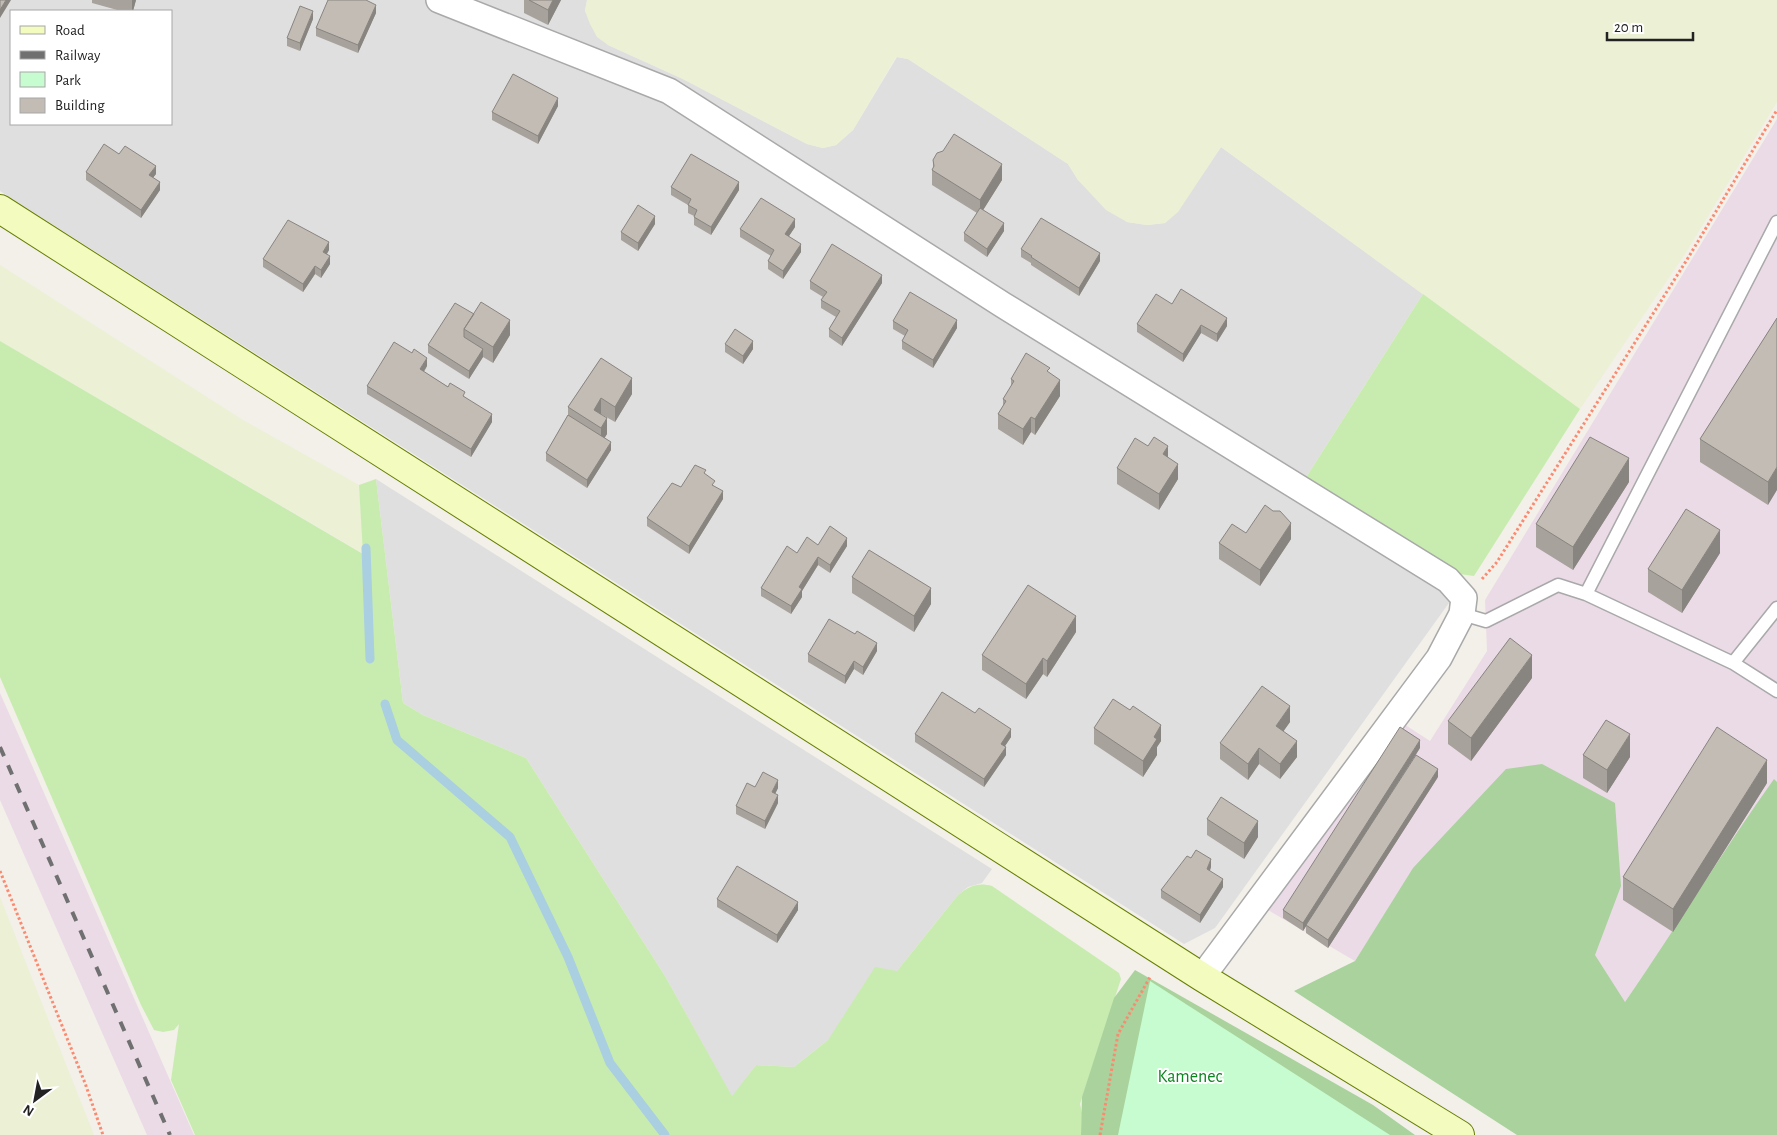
<svg xmlns="http://www.w3.org/2000/svg" width="1777" height="1135" viewBox="0 0 1777 1135" font-family="'Alegreya Sans',sans-serif">
	<rect width="100%" height="100%" fill="#f2f0e9"/>
	<path fill="#e0dfdf" fill-rule="evenodd" d="M0,0H587L585,11L608,45L683,79L807,144L823,148L836,145L853,130L897,57L908,59L1068,164L1078,180L1127,222L1147,225L1165,223L1177,212L1221,147L1423,294L1305,479L1454,596L1215,928L1184,944L0,191ZM11,11H171V124H11Z
		M376,479L992,869L982,883L968,887L958,895L897,971L828,1040L794,1067L756,1065L732,1097L665,976L526,758L423,715L403,703Z"/>
	<path fill="#ebdbe7" d="M1777,119V859L1673,932L1625,1002L1414,868L1355,961L1256,903L1393,717L1430,741L1487,651L1485,600Z
		M0,693L23,745L194,1135H147L0,800Z"/>
	<path fill="#ecf0d5" d="M587,0H1777V102L1685,254L1580,409L1221,147L1178,212L1165,223L1147,225L1127,222L1106,210L1078,180L1068,164L908,59L896,57L853,130L836,145L823,148L807,144L683,79L608,45L597,37L590,24L585,11Z
		M0,265L243,420L359,485L364,554L0,341Z
		M0,897L56,1039L94,1135H0Z"/>
	<path fill="#c8ecaf" d="M1423,294L1580,409L1474,576L1452,573L1305,479Z
		M0,341L363,554L359,485L376,479L403,703L423,715L526,758L665,976L732,1096L756,1065L794,1067L828,1040L875,967L897,971L958,895C969,886 978,882 992,886L1119,973L1121,979L1080,1104L1082,1113L1081,1135H195L171,1080L179,1024L174,1030L163,1032L154,1030L141,1005L0,677Z"/>
	<path fill="#a9d29d" d="M1542,764L1615,803L1621,886L1595,955L1625,1002C1676,928 1722,852 1774,779L1777,782V1135H1517L1294,991L1355,961L1413,868L1506,769Z
		M1135,970L1373,1105L1415,1135H1081L1082,1097L1114,998Z"/>
	<path fill="#c7fbd0" d="M1150,981L1390,1135H1118Z"/>
	<g fill="none" stroke-linecap="round" stroke-linejoin="round">
		<path stroke="#a9cfe0" stroke-width="9" d="M366,548L370,659
			M385,704L397,740L510,837L568,957L610,1063L665,1135"/>
		<defs>
			<path id="service" d="M1777,222L1586,594L1733,663L1777,691
				M1462,614L1486,621L1558,585L1586,594
				M1733,663L1777,608"/>
			<path id="minor" d="M439,0L669,91L1003,305L1448,580L1464,598L1462,614L1439,658L1202,977"/>
			<path id="secondary" d="M0,209L1202,977L1460,1135"/>
		</defs>
		<use href="#service" stroke="#a9a9a9" stroke-width="15"/>
		<use href="#minor" stroke="#a9a9a9" stroke-width="28"/>
		<use href="#secondary" stroke="#677e04" stroke-width="30"/>
		<path stroke="#fc8a70" stroke-width="3" stroke-dasharray="2.5 2.5" stroke-linecap="butt" d="M1482,579L1497,562L1688,258L1777,110
			M0,871L85,1083L103,1135
			M1100,1135L1118,1034L1150,977"/>
		<use href="#service" stroke="#fff" stroke-width="12"/>
		<use href="#minor" stroke="#fff" stroke-width="25"/>
		<use href="#secondary" stroke="#f3fbbe" stroke-width="28"/>
		<path stroke="#707070" stroke-width="4" stroke-dasharray="10 10" stroke-linecap="butt" d="M0,747L170,1135"/>
	</g>
	<path fill="#a8a29c" d="M92,0H136L133,11H121L92,3Z
		M524,0H561L548,25L524,13Z
		M376,13L358,53L316,36V28Z
		M313,19L300,51L287,46V38Z
		M558,106L538,144L492,120V112Z
		M119,154L156,174L153,177L160,190L141,218L86,180V172Z
		M933,160L1002,180L983,210L1004,231L987,257L964,241V233L977,213L932,185V170L933,168Z
		M671,187L739,190L711,235L694,225V216L688,213V205L671,195Z
		M655,224L638,251L621,240V232Z
		M795,227L789,236L801,252L783,279L768,269V261L771,256L740,237V229Z
		M1021,249L1100,261L1079,296L1031,265V263L1021,257Z
		M329,250L327,254L330,264L321,278L315,274L303,292L263,267V259Z
		M810,281L882,283L842,346L829,337V329L836,317L821,308V300L823,297L810,289Z
		M1172,304L1227,326L1217,342L1201,333L1183,362L1137,332V324Z
		M474,314L510,335L493,363L483,357L469,379L428,353V345Z
		M1777,318L1768,505L1700,462V439Z
		M893,321L957,328L933,368L902,349V341L905,336L893,329Z
		M725,344L753,349L743,364L725,352Z
		M601,358L632,394L615,422L601,414V415L607,434L604,438L611,450L587,488L546,461V453L568,415V407Z
		M427,366L424,372L465,397L492,422L471,457L367,394V386Z
		M1050,373L1060,396L1035,435L1031,432L1023,445L998,429V414L1003,406V399L1011,387V379Z
		M1168,458L1178,479L1159,510L1117,484V468Z
		M706,475L723,499L689,554L647,526V518L681,487Z
		M1629,482L1573,570L1536,547V524Z
		M1246,533L1291,539L1260,586L1219,559V543Z
		M818,545L847,546L830,573L818,565L802,591V597L791,614L761,596V588L797,553Z
		M1720,553L1682,613L1648,592V569Z
		M852,577L931,604L914,632L852,593Z
		M1076,632L1047,677L1043,674L1026,699L982,670V655Z
		M877,651L863,675L854,669L845,684L808,662V654Z
		M1532,678L1471,761L1448,744V721Z
		M1130,710L1161,741L1157,747V755L1143,777L1094,744V728Z
		M1290,722L1283,731L1297,757L1280,779L1259,764L1248,780L1220,759V743Z
		M915,734L1011,737L1005,746L1006,755L984,787L915,742Z
		M1420,748L1303,931L1283,918V910Z
		M1583,755L1630,757L1607,793L1583,778Z
		M1438,777L1328,948L1306,933V925Z
		M1767,783L1673,932L1623,900V877Z
		M755,787L778,788L775,794L778,803L765,829L736,814V806Z
		M1207,819L1258,837L1244,859L1207,835Z
		M1191,858L1211,867L1210,871L1223,887L1200,923L1161,898V890Z
		M717,899L798,910L777,943L717,907Z"/>
	<path fill="#88847f" d="M6,0H11L0,18V10Z
		M132,0H136L133,11H132Z
		M553,0H561L548,25V10Z
		M376,5V13L358,53V45Z
		M313,11V19L300,51V43Z
		M558,98V106L538,144V136Z
		M1002,164V180L980,215V200Z
		M156,166V174L149,183V175Z
		M160,182V190L141,218V210Z
		M739,182V190L711,235V227Z
		M655,216V224L638,251V243Z
		M795,219V227L785,242V234Z
		M1004,223V231L987,257V249Z
		M329,242V250L323,260V252Z
		M801,244V252L783,279V271Z
		M1100,253V261L1079,296V288Z
		M330,256V264L321,278V270Z
		M315,266V274L303,292V284Z
		M882,275V283L842,346V338Z
		M1227,318V326L1217,342V334Z
		M510,320V335L493,363V347Z
		M957,320V328L933,368V360Z
		M1201,325V333L1183,362V354Z
		M753,341V349L743,364V356Z
		M483,349V357L469,379V371Z
		M427,358V366L420,377V369Z
		M632,378V394L615,422V407Z
		M1060,380V396L1035,435V419Z
		M601,398V414L595,424L594,410Z
		M492,414V422L471,457V449Z
		M1031,417V432L1023,445V429Z
		M607,418V434L601,444V428Z
		M611,442V450L587,488V480Z
		M1168,446V461L1163,454Z
		M1629,458V482L1573,570V547Z
		M1178,464V479L1159,510V494Z
		M1777,467V490L1768,505V482Z
		M723,491V499L689,554V546Z
		M1291,523V539L1260,586V570Z
		M1720,530V553L1682,613V590Z
		M847,538V546L830,573V565Z
		M818,557V565L802,591V597L791,614V606L799,587Z
		M931,588V604L914,632V616Z
		M1076,616V632L1047,677V661Z
		M877,643V651L863,675V667Z
		M1532,655V678L1471,761V738Z
		M1043,658V674L1026,699V684Z
		M854,661V669L845,684V676Z
		M1290,706V722L1276,742V726Z
		M1161,725V741L1157,747V755L1143,777V761L1154,737Z
		M1011,729V737L1001,752V744Z
		M1630,734V757L1607,793V770Z
		M1420,740V748L1303,931V923Z
		M1297,741V757L1280,779V764Z
		M1006,747V755L984,787V779Z
		M1259,748V764L1248,780V764Z
		M1767,760V783L1673,932V909Z
		M1438,769V777L1328,948V940Z
		M778,780V788L772,800V792Z
		M778,795V803L765,829V821Z
		M1258,821V837L1244,859V843Z
		M1211,859V867L1207,877V869Z
		M1223,879V887L1200,923V915Z
		M798,902V910L777,943V935Z"/>
	<path fill="#c3bcb5" stroke="#88847f" d="M0,0H6L0,10Z
		M328,0H366L376,5L358,45L316,28Z
		M529,0H553L548,10Z
		M300,6L313,11L300,43L287,38Z
		M513,74L558,98L538,136L492,112Z
		M954,134L1002,164L980,200L932,170L934,166L933,160L937,153L943,151Z
		M104,144L119,154L125,146L156,166L149,175L160,182L141,210L86,172Z
		M691,154L739,182L711,227L694,217L697,210L688,205L691,199L671,187Z
		M761,198L795,219L785,234L801,244L783,271L768,261L774,250L740,229Z
		M638,205L655,216L638,243L621,232Z
		M980,208L1004,223L987,249L964,233Z
		M1041,218L1100,253L1079,288L1031,257L1032,256L1021,249Z
		M288,220L329,242L323,252L330,256L321,270L315,266L303,284L263,259Z
		M832,244L882,275L842,338L829,329L840,311L821,300L827,292L810,281Z
		M1181,289L1227,318L1217,334L1201,325L1183,354L1137,324L1156,294L1172,304Z
		M910,292L957,320L933,360L902,341L908,330L893,321Z
		M481,302L510,320L493,347L464,329Z
		M455,303L474,314L464,329V337L483,349L469,371L428,345Z
		M1777,318V467L1768,482L1700,439Z
		M735,329L753,341L743,356L725,344Z
		M394,342L412,353L414,349L427,358L420,369L448,387L450,383L465,392L463,396L492,414L471,449L367,386Z
		M1026,353L1050,368L1047,371L1060,380L1035,419L1031,417L1023,429L998,414L1006,401L1003,399L1014,381L1011,379Z
		M601,358L632,378L615,407L601,398L594,410L607,418L601,428L568,407Z
		M568,415L611,442L587,480L546,453Z
		M1154,437L1168,446L1163,454L1178,464L1159,494L1117,468L1135,438L1148,446Z
		M1590,437L1629,458L1573,547L1536,524Z
		M695,465L706,470L704,473L715,481L712,485L723,491L689,546L647,518L672,483L681,487Z
		M1265,505L1273,511H1280L1291,523L1260,570L1219,543L1232,524L1246,533Z
		M1686,509L1720,530L1682,590L1648,569Z
		M830,526L847,538L830,565L818,557L799,587L802,589L791,606L761,588L787,546L797,553L807,537L818,545Z
		M869,550L931,588L914,616L852,577Z
		M1028,585L1076,616L1047,661L1043,658L1026,684L982,655Z
		M829,619L855,634L857,631L877,643L863,667L854,661L845,676L808,654Z
		M1510,638L1532,655L1471,738L1448,721Z
		M1262,686L1290,706L1276,726L1297,741L1280,764L1259,748L1248,764L1220,743Z
		M942,692L975,713L979,708L1011,729L1001,744L1006,747L984,779L915,734Z
		M1113,699L1130,710L1133,706L1161,725L1154,737L1157,739L1143,761L1094,728Z
		M1606,720L1630,734L1607,770L1583,755Z
		M1400,727L1420,740L1303,923L1283,910Z
		M1717,727L1767,760L1673,909L1623,877Z
		M1416,755L1438,769L1328,940L1306,925Z
		M763,772L778,780L772,792L778,795L765,821L736,806L747,783L755,787Z
		M1221,797L1258,821L1244,843L1207,819Z
		M1196,850L1211,859L1207,869L1223,879L1200,915L1161,890L1187,856L1191,858Z
		M737,866L798,902L777,935L717,899Z"/>
	<g text-anchor="middle" dominant-baseline="central" stroke-width="4" stroke-linejoin="round" paint-order="stroke">
		<g font-size="18" fill="#0b851f" stroke="#fff">
			<text x="1190" y="1077">Kamenec</text>
		</g>
	</g>
	<rect x="10" y="10" width="162" height="115" fill="#ffffff" stroke="#a7a7a7"/>
	<rect x="20" y="26" width="25" height="8" fill="#f3fbbe" stroke="#a7a7a7"/>
	<text x="55" y="35" font-size="15" fill="#222222">Road</text>
	<rect x="20" y="51" width="25" height="8" fill="#707070" stroke="#a7a7a7"/>
	<text x="55" y="60" font-size="15" fill="#222222">Railway</text>
	<rect x="20" y="72" width="25" height="15" fill="#c7fbd0" stroke="#a7a7a7"/>
	<text x="55" y="85" font-size="15" fill="#222222">Park</text>
	<rect x="20" y="98" width="25" height="15" fill="#c3bcb5" stroke="#a7a7a7"/>
	<text x="55" y="110" font-size="15" fill="#222222">Building</text>
	<g transform="translate(35 1100) rotate(212)" stroke="#ffffff" stroke-width="4" paint-order="stroke">
	<path d="M0-4L9 19L0 12L-9 19Z" fill="#222222"/>
	<text y="-8" font-size="14" font-weight="bold" text-anchor="middle" fill="#222222">N</text>
	</g>
	<path d="M1607 32v8h86v-8" fill="none" stroke="#222222" stroke-width="2.5"/>
	<text x="1614" y="32" font-size="15" fill="#222222" stroke="#ffffff" stroke-width="4" paint-order="stroke">20 m</text>
</svg>
